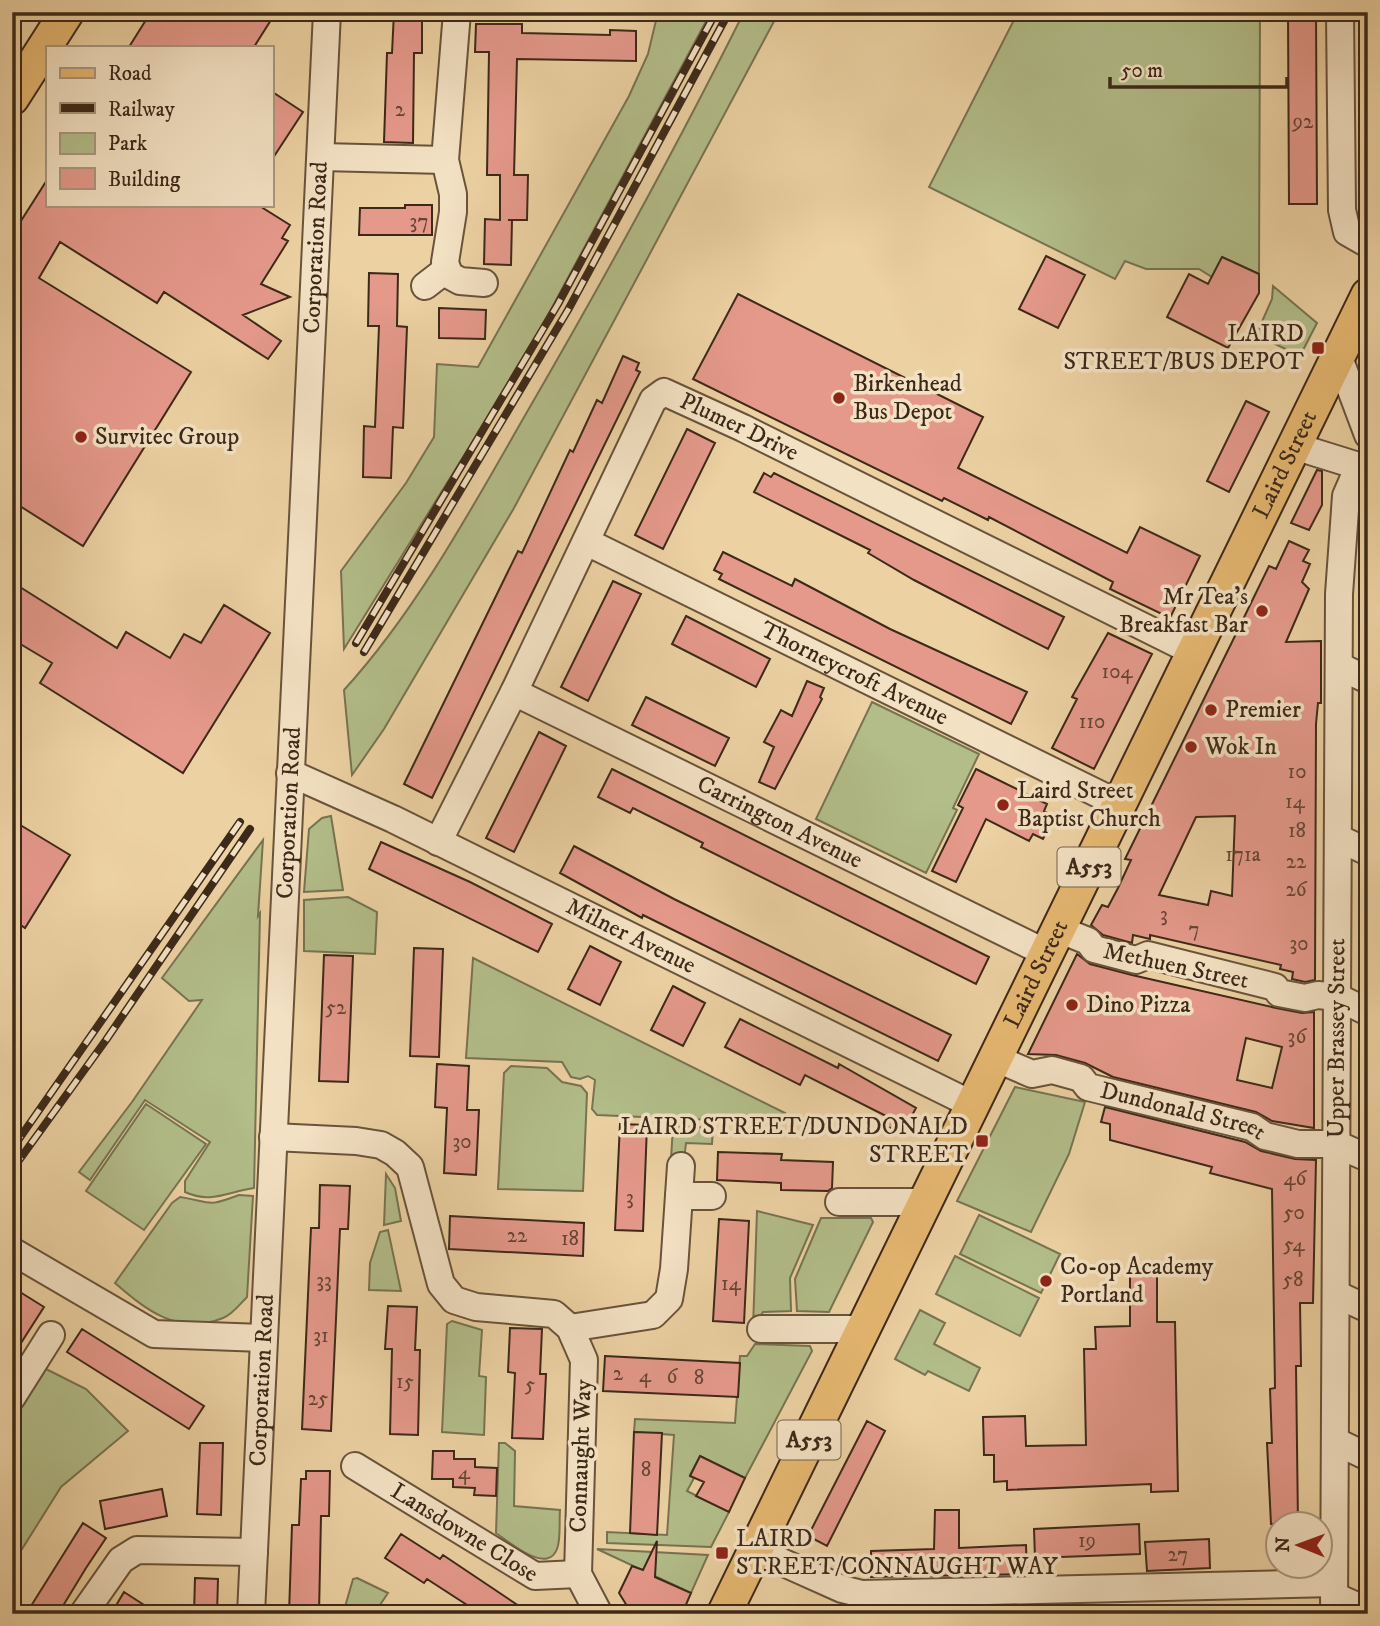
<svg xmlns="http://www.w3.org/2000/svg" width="1380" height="1626" viewBox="0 0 1380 1626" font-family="'IM FELL DW Pica',serif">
	<rect width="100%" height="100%" fill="#ecd1a2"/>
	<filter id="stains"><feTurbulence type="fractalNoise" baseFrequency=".00286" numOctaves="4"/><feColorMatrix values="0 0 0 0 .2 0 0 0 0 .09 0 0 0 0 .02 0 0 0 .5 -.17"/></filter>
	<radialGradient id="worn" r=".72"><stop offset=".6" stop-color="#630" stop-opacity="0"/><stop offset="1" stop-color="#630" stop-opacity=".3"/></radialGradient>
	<path fill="#b2bd89" stroke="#787351" stroke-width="2" d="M658,12H711L527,354L344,649L341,571L406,483L434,437L437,364L478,367L629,96L648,54Z
		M744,12H779L514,508L384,729L352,775L344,690C417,610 473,506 527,412C603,281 676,148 744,12Z
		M1018,12H1260L1259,274L1222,257L1212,277L1199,269H1146L1125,261L1115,279L929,187Z
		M1273,286L1317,323L1300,356L1256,335L1272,299Z
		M872,702L979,754L953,808L957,810L926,873L816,819Z
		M331,816L343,890L304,892L309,829L322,818Z
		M263,840L258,916L260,913L254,1188C227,1192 211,1204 185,1192V1181L210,1142L145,1100L90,1180L79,1172L132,1102L202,1000L189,1001L162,978Z
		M348,897L377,912L375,954L304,951V900Z
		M473,958L785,1113L780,1123L597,1115L592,1109L595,1080L588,1076L580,1079L571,1077L562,1062L466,1058Z
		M511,1066L547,1068L562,1082L581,1086L587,1093L583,1191L498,1189L504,1073Z
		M1015,1087L1085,1102L1069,1154L1031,1232L957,1201Z
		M146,1104L206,1144L144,1230L86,1191Z
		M673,1126L713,1128L712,1144L686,1143L684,1160L671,1159Z
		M386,1174L395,1188L401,1221L384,1225Z
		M239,1195L253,1196L247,1297C241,1303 232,1315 223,1318C178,1336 146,1310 115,1283L172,1203L180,1197C212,1202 205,1208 239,1195Z
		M757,1211L813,1225L790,1278L791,1311L763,1312L753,1328Z
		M979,1215L1060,1254L1041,1293L960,1254Z
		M821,1218H871L873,1222L829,1312L797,1311L795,1279Z
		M388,1230L401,1291L369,1290L370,1263L380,1232Z
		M955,1256L1039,1298L1020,1336L936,1294Z
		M920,1310L945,1323L934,1344L980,1368L969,1391L928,1371L925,1375L895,1359Z
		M452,1321L482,1330L479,1376L486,1377L484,1435L442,1432L447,1324Z
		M755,1344L810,1346L812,1351L745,1478L700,1456L690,1475L694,1478L687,1491L729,1512L711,1547L607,1543V1532L667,1535L674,1435L634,1432L635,1419L735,1423L740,1356H747Z
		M46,1369L86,1389L128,1431L61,1487L12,1565V1423Z
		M499,1443H505L515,1451L514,1506L560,1510C559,1522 561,1539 557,1549C547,1575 509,1542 496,1533Z
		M597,1549L708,1555L691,1593Z
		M357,1578L388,1593L374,1614H343L353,1579Z
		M1163,1607V1614H1014V1613Z"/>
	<path fill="#e5998b" stroke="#3d2919" stroke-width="2" fill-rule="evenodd" d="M151,12H276L254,47H129Z
		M394,12H422V53H414L413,143L384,142L387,53H392Z
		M1288,12H1316L1317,204H1289Z
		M476,24H522V33L610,35V30L636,31V61L517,59L514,175H528L527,220H508H512L511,265L484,264L485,219L500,220V175H487L489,52H475Z
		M271,91L303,112L271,161Z
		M47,180V205H258L290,225L282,238L288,241L261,284L290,297L243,315L281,341L268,359L164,292L157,303L60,242L39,278L191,372L83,546L12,501V235Z
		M405,205H432V235H359L360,208H405Z
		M1046,256L1085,275L1058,328L1019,309Z
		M1222,257L1259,274V293L1228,348L1167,317L1189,274L1208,284Z
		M369,273L398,274L397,326L407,327L403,428L393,427L391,478L363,477L364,426L375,427L379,326H368Z
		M738,294L983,417L958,468L1127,553L1140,527L1200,556L1170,618L1110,589L1113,582L989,517L988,520L944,498L942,501L693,379Z
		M439,308L486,310L485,339L439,338Z
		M623,356L639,363L636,370L640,372L432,798L404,784L518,551L522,553L570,450L573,452L597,400L602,403Z
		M1246,401L1269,412L1229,492L1207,481Z
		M687,429L715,443L663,549L635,535Z
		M1317,470L1322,471V505L1309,530L1291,523Z
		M764,473L771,477L774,473L1064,617L1048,649L914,580L868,553L870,550L754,492Z
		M1289,541L1309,550L1303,561L1310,564L1302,582L1309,589L1286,642L1321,641V703H1318L1316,724L1315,980L1305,982L1292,979L1293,972L1280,969L1281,965L1150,935V939L1133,935L1132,943L1103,935L1091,925L1102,905L1108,907L1118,888L1131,860L1125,859L1233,640L1269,566L1276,569ZM1235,816L1232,896L1211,891L1208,905L1159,895L1196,817Z
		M723,552L792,586L795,579L890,629L1027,692L1011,724L719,579L722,574L714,570Z
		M613,581L641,594L588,701L561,687Z
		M12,582L117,648L126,632L170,658L184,634L201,643L224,605L270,633L183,773L40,683L52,663L12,639Z
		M686,616L770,659L756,687L672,644Z
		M1108,633L1152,654L1094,769L1052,748L1077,699L1072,697Z
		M807,681L824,688L820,697L822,699L775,789L759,782L774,747L764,742L781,710L792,716Z
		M646,697L729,738L715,766L632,725Z
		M539,732L566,746L514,852L486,838Z
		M612,769L989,957L976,984L701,847L703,843L633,808L630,813L598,797Z
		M976,769L1047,804L1044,811L1054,817L1043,839L1033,834L1029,841L986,819L956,882L932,871L963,808L958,805Z
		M12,820L70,855L25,928L12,919Z
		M381,842L470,882L552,924L538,952L369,869Z
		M574,846L674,899L951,1035L938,1061L643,915L642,918L560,873Z
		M590,946L621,962L600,1005L568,989Z
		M414,948L443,949L439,1057L410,1056Z
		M1077,954L1090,964L1132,975L1276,1008L1302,1013L1314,1012V1128L1272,1121L1256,1112L1113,1077L1085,1063L1056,1055L1028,1054ZM1246,1038L1282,1047L1272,1088L1237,1080Z
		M324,955L353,956L348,1082L319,1081Z
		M673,986L705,1003L683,1046L651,1030Z
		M740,1019L838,1068L839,1064L916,1108L902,1134L884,1125L888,1117L805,1075L800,1085L725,1047Z
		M437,1064L469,1066L467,1110H479L476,1175L444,1173L447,1108L435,1107Z
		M1105,1107L1245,1142L1261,1151L1295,1159L1316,1160L1313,1303H1300L1301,1366H1296L1298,1524H1271L1267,1443H1272L1270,1389L1275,1388L1272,1189L1210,1173L1212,1167L1110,1140V1124L1101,1122Z
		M620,1124L647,1125L643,1231L615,1230Z
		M718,1152L782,1154L781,1160L833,1162L832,1188L828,1191L781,1190V1183L717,1180Z
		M320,1185L350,1186L348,1229H340L331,1431L302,1429L311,1228H319Z
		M450,1216L584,1223L583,1256L449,1249Z
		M719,1219L749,1221L744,1323L713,1321Z
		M1130,1264H1157V1322H1175L1178,1491L1151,1492V1484L1007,1490V1481L994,1482V1455H984L983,1417L1025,1416L1026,1446L1086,1445L1084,1349H1096L1095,1327L1130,1326Z
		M12,1287L44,1307L12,1357Z
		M388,1306L417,1307L415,1350H420L418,1435L390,1434L392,1349H385Z
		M510,1328L542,1329L540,1374H546L543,1439L512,1438L515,1373L508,1372Z
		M82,1329L204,1406L189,1429L67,1352Z
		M605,1356L740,1363L738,1397L603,1391Z
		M867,1421L885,1431L827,1546L808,1536Z
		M634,1432L662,1433L657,1535L630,1533Z
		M200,1443H223L221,1515L197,1514Z
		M433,1451H454V1459H475V1467L497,1468L496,1496L474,1495L475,1488L453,1487V1479H432Z
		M700,1456L745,1478L729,1512L696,1496L704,1482L690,1476Z
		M306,1471H330L329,1516H321L319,1614H289L292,1525H299L301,1479H306Z
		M162,1489L167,1516L105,1529L100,1501Z
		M935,1510H959V1548L1026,1545L1027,1574L871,1577V1551L934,1549Z
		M83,1523L106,1538L86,1568L58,1614H26Z
		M1139,1524L1140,1554L1035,1558L1034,1529Z
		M401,1534L440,1559L443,1555L531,1614H481L427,1579L424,1583L385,1558Z
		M1209,1539L1210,1568L1147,1571L1145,1542Z
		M657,1541L655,1577L691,1593L682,1614H632L619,1593L632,1566L643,1570Z
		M195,1578L218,1579L217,1614H194Z
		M124,1592L158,1614H111Z"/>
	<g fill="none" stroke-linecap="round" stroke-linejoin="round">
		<defs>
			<g id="minor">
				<path d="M457,12L445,160L453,194V212L445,262L449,275L460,281L484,283"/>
				<path d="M1340,12L1342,210L1347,232L1368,244"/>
				<path d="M321,157L445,160"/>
				<path d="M425,286L447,269"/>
				<path d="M1338,355L1368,435"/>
				<path d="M1294,446L1368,469"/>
				<path id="s1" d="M587,542L1119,804"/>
				<path d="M1339,666L1368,680"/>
				<path id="s2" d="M514,692L1046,953"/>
				<path id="s3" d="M290,773L393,819L971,1104"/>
				<path d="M1338,838L1368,852"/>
				<path id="s4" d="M438,842L514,692L653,400L664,392L743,428L1192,651"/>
				<path d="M1058,929L1088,941L1094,949L1136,960L1148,955L1275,987L1279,993L1305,998L1318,995L1337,997L1368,1012"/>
				<path id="s5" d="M995,1058L1032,1074L1052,1070L1081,1078L1088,1087L1252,1127L1265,1136L1298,1144H1336L1368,1158"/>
				<path d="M273,1137L356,1141L381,1145L395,1153L410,1167L441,1284L454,1300L476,1307L554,1314L570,1328L584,1360L578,1574L599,1614"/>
				<path d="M679,1196H712"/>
				<path d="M839,1202H925"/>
				<path d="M12,1251L154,1334L264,1338"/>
				<path d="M1336,1294L1368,1309"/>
				<path d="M570,1328L653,1315L669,1299L674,1269L681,1166"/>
				<path d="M761,1329H864"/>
				<path d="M12,1397L51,1335"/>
				<path d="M1335,1441L1368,1457"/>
				<path id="s6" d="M355,1466L535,1576L578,1574"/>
				<path d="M755,1550L842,1589L862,1594L1334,1583"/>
				<path d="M1334,1596L1368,1611"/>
				<path d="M83,1614L121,1560L137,1550L254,1552"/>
				<path id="s7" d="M251,1614L327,12"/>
				<path id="s8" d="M1334,1614L1339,594L1346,496L1359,466"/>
			</g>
			<g id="major">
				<path d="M12,98L67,12"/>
				<path id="s9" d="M724,1614L1368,295"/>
			</g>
		</defs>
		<use href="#minor" stroke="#69533b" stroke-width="30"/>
		<use href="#major" stroke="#3d2919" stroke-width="37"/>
		<use href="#minor" stroke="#f3e1c3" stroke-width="26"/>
		<use href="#major" stroke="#e6b871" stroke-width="33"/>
		<defs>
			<path id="rail" d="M356,643L558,304L716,12
				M364,652L568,310L729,12
				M12,1149L240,822
				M12,1170L106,1040L250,829"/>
		</defs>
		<use href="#rail" stroke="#3d2919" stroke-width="8"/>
		<use href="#rail" stroke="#f3e1c3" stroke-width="5" stroke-dasharray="16" stroke-linecap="butt"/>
	</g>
	<g fill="#8f2418" stroke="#f3e1c3" stroke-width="2.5">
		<rect x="1311" y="341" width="14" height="14" rx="3.5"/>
		<circle cx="839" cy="398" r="7"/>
		<circle cx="81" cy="437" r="7"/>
		<circle cx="1262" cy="611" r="7"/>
		<circle cx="1211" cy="710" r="7"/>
		<circle cx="1191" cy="747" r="7"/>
		<circle cx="1003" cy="805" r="7"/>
		<circle cx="1072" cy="1005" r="7"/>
		<rect x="975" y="1134" width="14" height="14" rx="3.5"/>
		<circle cx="1046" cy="1281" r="7"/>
		<rect x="715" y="1546" width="14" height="14" rx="3.5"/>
	</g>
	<g text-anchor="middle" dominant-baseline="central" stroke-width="7" stroke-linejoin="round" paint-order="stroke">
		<g font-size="21" fill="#674536">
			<text x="400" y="110">2</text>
			<text x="1303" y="122">92</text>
			<text x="419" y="222">37</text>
			<text x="1117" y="672">104</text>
			<text x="1092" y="722">110</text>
			<text x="1297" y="772">10</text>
			<text x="1295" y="802">14</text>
			<text x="1297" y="831">18</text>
			<text x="1243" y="855">171a</text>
			<text x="1296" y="862">22</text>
			<text x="1296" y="890">26</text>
			<text x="1164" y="915">3</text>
			<text x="1194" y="930">7</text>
			<text x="1299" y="944">30</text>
			<text x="336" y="1008">52</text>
			<text x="1297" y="1037">36</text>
			<text x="462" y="1142">30</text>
			<text x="1295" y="1179">46</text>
			<text x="630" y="1198">3</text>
			<text x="1294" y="1213">50</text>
			<text x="517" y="1236">22</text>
			<text x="570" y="1239">18</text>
			<text x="1294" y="1245">54</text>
			<text x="1293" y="1280">58</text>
			<text x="324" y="1281">33</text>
			<text x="731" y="1284">14</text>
			<text x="321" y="1336">31</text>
			<text x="618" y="1374">2</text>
			<text x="645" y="1376">4</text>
			<text x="672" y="1377">6</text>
			<text x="699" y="1378">8</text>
			<text x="405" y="1382">15</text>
			<text x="530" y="1385">5</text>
			<text x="318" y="1399">25</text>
			<text x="646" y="1470">8</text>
			<text x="464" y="1473">4</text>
			<text x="1087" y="1541">19</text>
			<text x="1178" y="1555">27</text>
		</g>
		<g fill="#f3e1c3" stroke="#74604c" stroke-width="2">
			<rect x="1057.5" y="847.5" width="63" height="39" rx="5"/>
			<rect x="777.5" y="1420.5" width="63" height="39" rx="5"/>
		</g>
		<g font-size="23" font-weight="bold" fill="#3d2919">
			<text x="1089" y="867">A553</text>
			<text x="809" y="1440">A553</text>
		</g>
		<g font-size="24" fill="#3d2919" stroke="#f3e1c3">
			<text stroke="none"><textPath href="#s7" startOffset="1368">Corporation Road</textPath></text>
			<text stroke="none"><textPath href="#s4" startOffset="588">Plumer Drive</textPath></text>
			<text stroke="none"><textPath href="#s9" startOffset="1279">Laird Street</textPath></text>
			<text stroke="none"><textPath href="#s1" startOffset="298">Thorneycroft Avenue</textPath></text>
			<text stroke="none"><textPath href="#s7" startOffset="802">Corporation Road</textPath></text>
			<text stroke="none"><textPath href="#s2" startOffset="296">Carrington Avenue</textPath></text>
			<text stroke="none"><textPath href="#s3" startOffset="378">Milner Avenue</textPath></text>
			<text transform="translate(1176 966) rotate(12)">Methuen Street</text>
			<text stroke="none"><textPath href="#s9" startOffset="712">Laird Street</textPath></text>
			<text stroke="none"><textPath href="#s8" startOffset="576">Upper Brassey Street</textPath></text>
			<text stroke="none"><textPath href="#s5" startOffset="200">Dundonald Street</textPath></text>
			<text stroke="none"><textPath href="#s7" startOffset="234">Corporation Road</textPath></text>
			<text transform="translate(581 1456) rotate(-88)">Connaught Way</text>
			<text stroke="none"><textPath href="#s6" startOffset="128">Lansdowne Close</textPath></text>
		</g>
		<g font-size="24" fill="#3d2919" stroke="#f3e1c3" text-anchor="start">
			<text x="1304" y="334" text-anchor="end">LAIRD<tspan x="1304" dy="28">STREET/BUS DEPOT</tspan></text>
			<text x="853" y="384">Birkenhead<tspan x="853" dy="28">Bus Depot</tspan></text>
			<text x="95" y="437">Survitec Group</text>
			<text x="1248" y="597" text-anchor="end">Mr Tea's<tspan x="1248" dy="28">Breakfast Bar</tspan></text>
			<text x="1225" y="710">Premier</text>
			<text x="1205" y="747">Wok In</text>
			<text x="1017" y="791">Laird Street<tspan x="1017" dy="28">Baptist Church</tspan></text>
			<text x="1086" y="1005">Dino Pizza</text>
			<text x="968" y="1127" text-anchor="end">LAIRD STREET/DUNDONALD<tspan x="968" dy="28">STREET</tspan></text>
			<text x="1060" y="1267">Co-op Academy<tspan x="1060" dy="28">Portland</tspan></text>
			<text x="736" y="1539">LAIRD<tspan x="736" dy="28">STREET/CONNAUGHT WAY</tspan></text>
		</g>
	</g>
	<rect width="1380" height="1626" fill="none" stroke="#ecd1a2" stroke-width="42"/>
	<rect x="14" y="14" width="1352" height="1598" fill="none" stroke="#3d2919" stroke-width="3.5"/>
	<rect x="21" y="21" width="1338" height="1584" fill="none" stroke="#3d2919" stroke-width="2"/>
	<rect x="46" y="46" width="228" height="161" fill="#f3e1c3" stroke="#aa977f" stroke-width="2"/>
	<rect x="60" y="68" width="35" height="10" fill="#e6b871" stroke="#aa977f" stroke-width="2"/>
	<text x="108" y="80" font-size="21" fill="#3d2919">Road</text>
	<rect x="60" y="103" width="35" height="10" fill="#3d2919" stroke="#aa977f" stroke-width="2"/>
	<text x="108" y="116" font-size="21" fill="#3d2919">Railway</text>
	<rect x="60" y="133" width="35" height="21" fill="#b2bd89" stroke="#aa977f" stroke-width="2"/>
	<text x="108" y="150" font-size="21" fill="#3d2919">Park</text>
	<rect x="60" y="168" width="35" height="21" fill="#e5998b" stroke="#aa977f" stroke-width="2"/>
	<text x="108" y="186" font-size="21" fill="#3d2919">Building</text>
	<g transform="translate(1299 1545) rotate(271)"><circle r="33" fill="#f3e1c3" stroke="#aa977f" stroke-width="2"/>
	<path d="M0-5L12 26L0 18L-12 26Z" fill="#8f2418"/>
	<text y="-10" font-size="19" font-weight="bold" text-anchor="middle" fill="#3d2919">N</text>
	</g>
	<path d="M1110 77v10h177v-10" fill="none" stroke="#3d2919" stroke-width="3.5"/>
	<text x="1121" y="77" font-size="21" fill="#3d2919" stroke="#f3e1c3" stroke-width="5" paint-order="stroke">50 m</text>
	<rect width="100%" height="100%" filter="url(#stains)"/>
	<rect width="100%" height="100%" fill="url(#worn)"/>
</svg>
